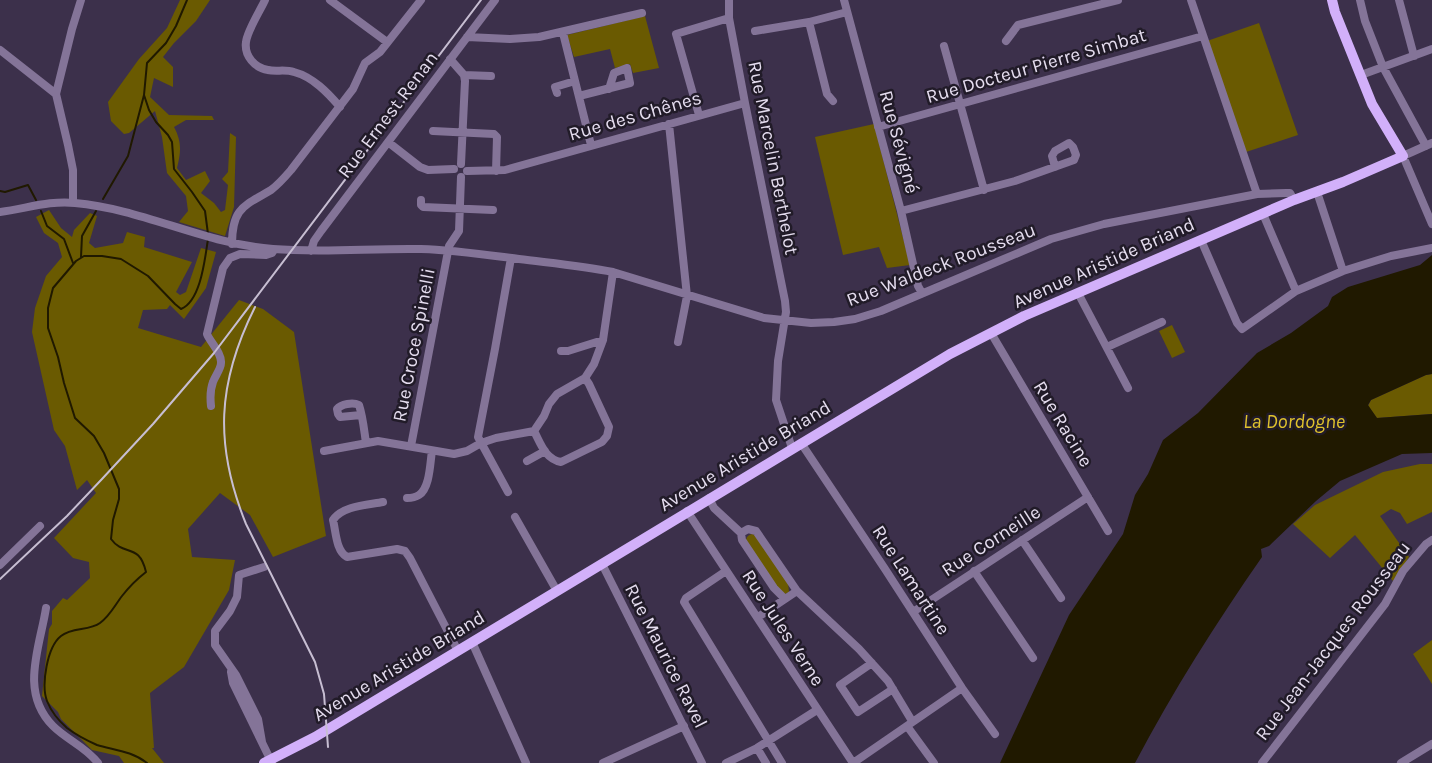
<svg xmlns="http://www.w3.org/2000/svg" width="1432" height="763" viewBox="0 0 1432 763" font-family="Karla,sans-serif">
	<rect width="100%" height="100%" fill="#3c304b"/>
	<path fill="#6a5a01" d="M180,0H210L196,21L174,43L163,57L173,67V87L154,78L150,97L169,115L212,116L214,120H186L174,127C182,142 181,152 177,168L186,180L205,171L210,181L201,193L214,203L221,212L225,210L228,185L222,179L228,172L230,133L236,137L234,207L225,236L179,222L188,211L186,196L167,173L162,137L155,111L129,133L124,134L111,121L108,102L139,59L167,28Z
		M645,16L659,68L633,73L630,64L615,68L610,49L574,57L567,35Z
		M1259,23L1298,135L1246,152L1207,41Z
		M874,124L910,265L887,268L879,247L843,255L815,137Z
		M49,210L61,228L72,237L74,230L90,213L97,216L89,243L95,248L123,243L127,232L145,237L144,247L192,262L176,292L180,295L186,292L201,248L216,252L206,288L184,319L170,305L167,309L143,310L138,328L201,347L239,300L263,309L294,332L326,536L273,557L250,515L220,493L188,529L192,557L235,560L229,590L184,667L150,693L154,748H152L164,763H124L119,756L92,750L61,719L58,712L42,696L49,629L52,624V611L63,598L67,600L90,578L89,562L73,558L54,538L96,493L87,480L77,490L65,446L54,430L34,341L32,332L35,308L46,276L62,257L58,243L44,233L36,217Z
		M1172,325L1185,352L1172,358L1159,331Z
		M1432,374V414L1377,418L1368,406L1371,400L1426,375Z
		M1420,464H1432V512L1407,524L1400,513L1391,509L1380,516L1409,557L1393,581L1355,535L1330,558L1293,524L1315,505L1383,472Z
		M752,534L756,535L788,583L789,592L785,594L781,593L746,542C746,537 748,535 752,534Z
		M1432,640V684L1413,654Z"/>
	<path fill="#201900" d="M1432,255V374L1426,375L1371,400L1368,405L1377,418L1432,414V453L1402,454L1340,481L1316,501L1269,546L1261,549L1262,557C1216,623 1173,691 1135,763H1000L1069,615L1123,534L1135,495L1148,474L1163,440L1198,413L1257,353L1291,333L1328,306L1332,297L1348,287L1420,265Z"/>
	<g fill="none" stroke-linecap="round" stroke-linejoin="round">
		<path stroke="#201900" stroke-width="2" d="M187,0L176,26L166,43L147,63L144,95L149,110L156,122L168,135L172,142L174,169L192,192L205,211L208,234
			M0,191L5,192L28,185L36,200
			M103,199L128,156L144,95
			M41,211L47,226L64,239L73,263
			M81,257L82,236L96,211
			M147,763C132,751 114,750 97,745C88,741 75,734 67,728C59,721 51,711 47,701C41,685 47,647 61,636C72,627 89,631 100,623C110,616 115,605 122,596C129,587 137,579 146,572C139,542 124,557 111,539L113,520L119,499V489L104,453L94,436L75,418L64,383L58,357L48,328V308L53,288L76,261L84,256H102L121,259L148,276L175,304L181,309C201,301 205,258 208,239"/>
		<path stroke="#847498" stroke-width="8" d="M265,0C260,11 247,31 246,42C244,56 255,68 268,70C276,72 285,69 294,72C313,77 328,93 340,107
			M330,0L387,42
			M729,0V18L745,103L785,301L786,312L778,361L776,400L792,448
			M844,0L901,211L918,286L922,293
			M1191,0L1257,194
			M1360,0L1365,21L1383,67L1426,146
			M1399,0L1414,56
			M755,31L809,22
			M563,33L591,145
			M467,37L510,39L539,37L642,13
			M1006,41L1018,25L1118,0
			M944,46L984,190
			M0,50L56,94
			M450,59L464,75L465,81L461,164
			M464,75L491,76
			M1361,75L1432,49
			M557,93L555,87L575,81
			M579,96L630,83L627,68L614,73L609,89
			M833,101L827,94L809,22L847,12
			M699,115L676,34L729,18
			M669,124L687,296L678,342
			M878,127L1203,36
			M433,131L494,134L497,137L496,171
			M388,142L420,167L428,170L454,169
			M1432,143L1403,156L1432,224
			M467,171L505,170L745,103
			M1317,192L1343,271
			M421,200V205L423,207L493,210
			M73,202V170L68,145L56,94L72,29L81,0
			M901,211L1015,181L1074,160L1076,155L1073,147L1069,143L1055,151L1052,156L1055,167
			M0,212C25,209 50,200 75,203C143,209 205,244 273,249C323,253 372,248 421,249C454,250 487,255 519,259C550,263 582,266 613,272L764,318L811,323L834,322L855,319L881,311L1051,239L1104,224L1257,194L1286,193H1290L1294,200
			M1263,214L1296,291
			M1201,240L1237,323L1242,329L1296,291L1343,271L1391,256L1432,248
			M232,244C232,208 244,206 271,190C279,184 285,177 291,170L353,89L365,63L380,52L421,0
			M311,251L314,241L321,231L495,0
			M1078,293L1128,388
			M991,333L1108,531
			M1107,347L1162,322
			M561,351H568L603,340
			M211,406C210,397 210,390 213,382C215,376 221,369 221,363C222,353 210,342 207,334L223,268L230,258L240,254L266,255L272,253L274,250
			M361,415L340,417L338,414L337,409C341,404 353,402 359,405C363,417 364,430 366,443
			M534,431C541,444 545,459 561,462L602,442L607,436L609,427L589,384L585,378
			M801,443L885,569L962,688L995,734
			M411,446L449,246L459,231L461,177
			M324,451L378,441L454,454L467,451L481,443L496,438L534,431L544,416L549,404L557,394L585,378L594,364L603,340L613,272
			M527,461L545,451
			M508,492L478,437L495,349L511,258
			M407,498C411,498 416,497 419,495C430,488 430,463 432,451
			M709,498L714,508L741,533L748,529L756,531L797,591
			M383,502C367,505 342,506 333,520C336,532 336,551 347,557L397,549L405,551L410,558L458,651
			M687,511L853,763L962,688
			M515,517L557,591
			M741,533L742,540L774,588L785,599
			M1022,540L1061,598
			M602,564L702,763
			M0,565L40,526
			M726,571L686,598L684,602L782,763
			M974,571L1033,658
			M46,608C40,647 19,692 53,726C67,740 86,747 98,763
			M913,612L1088,497
			M758,617L797,591L859,649L888,681L912,721
			M472,642L526,763
			M872,663L840,685L858,712L893,689
			M231,672L233,683L272,763
			M907,726L934,763
			M262,742L258,719L236,675L215,645V631L230,611L237,597L239,575L264,567
			M757,748L766,763
			M603,763L684,726
			M726,763L757,748L817,710
			M1262,763L1385,604L1403,571L1426,544L1432,540
			M1401,763L1432,744"/>
		<path stroke="#d2b0fa" stroke-width="10" d="M264,763L315,737L950,354L1024,316L1073,295L1294,200L1343,182L1403,156L1372,104L1335,12L1332,0"/>
		<path stroke="#c7bed2" stroke-width="2" d="M255,307C217,383 214,445 246,524L315,662L324,694L328,747
			M0,579L67,516L102,479L153,424L214,353L481,0"/>
	</g>
	<g text-anchor="middle" dominant-baseline="central" stroke-width="5" stroke-linejoin="round" paint-order="stroke">
		<g font-size="19" fill="#e5ddef" stroke="#211b28">
			<text transform="translate(1036 66) rotate(-16)">Rue Docteur Pierre Simbat</text>
			<text transform="translate(388 115) rotate(-53)">Rue Ernest Renan</text>
			<text transform="translate(635 116) rotate(-16)">Rue des Chênes</text>
			<text transform="translate(899 142) rotate(75)">Rue Sévigné</text>
			<text transform="translate(773 158) rotate(79)">Rue Marcelin Berthelot</text>
			<text transform="translate(1104 263) rotate(-24)">Avenue Aristide Briand</text>
			<text transform="translate(941 265) rotate(-21)">Rue Waldeck Rousseau</text>
			<text transform="translate(414 345) rotate(-79)">Rue Croce Spinelli</text>
			<text transform="translate(1063 424) rotate(59)">Rue Racine</text>
			<text transform="translate(745 456) rotate(-31)">Avenue Aristide Briand</text>
			<text transform="translate(991 541) rotate(-33)">Rue Corneille</text>
			<text transform="translate(911 580) rotate(57)">Rue Lamartine</text>
			<text transform="translate(783 628) rotate(57)">Rue Jules Verne</text>
			<text transform="translate(1333 641) rotate(-53)">Rue Jean-Jacques Rousseau</text>
			<text transform="translate(666 656) rotate(63)">Rue Maurice Ravel</text>
			<text transform="translate(399 666) rotate(-31)">Avenue Aristide Briand</text>
		</g>
		<g font-size="20" font-style="italic" fill="#dfc12d" stroke="#211b28">
			<text x="1294" y="421">La Dordogne</text>
		</g>
	</g>
</svg>
